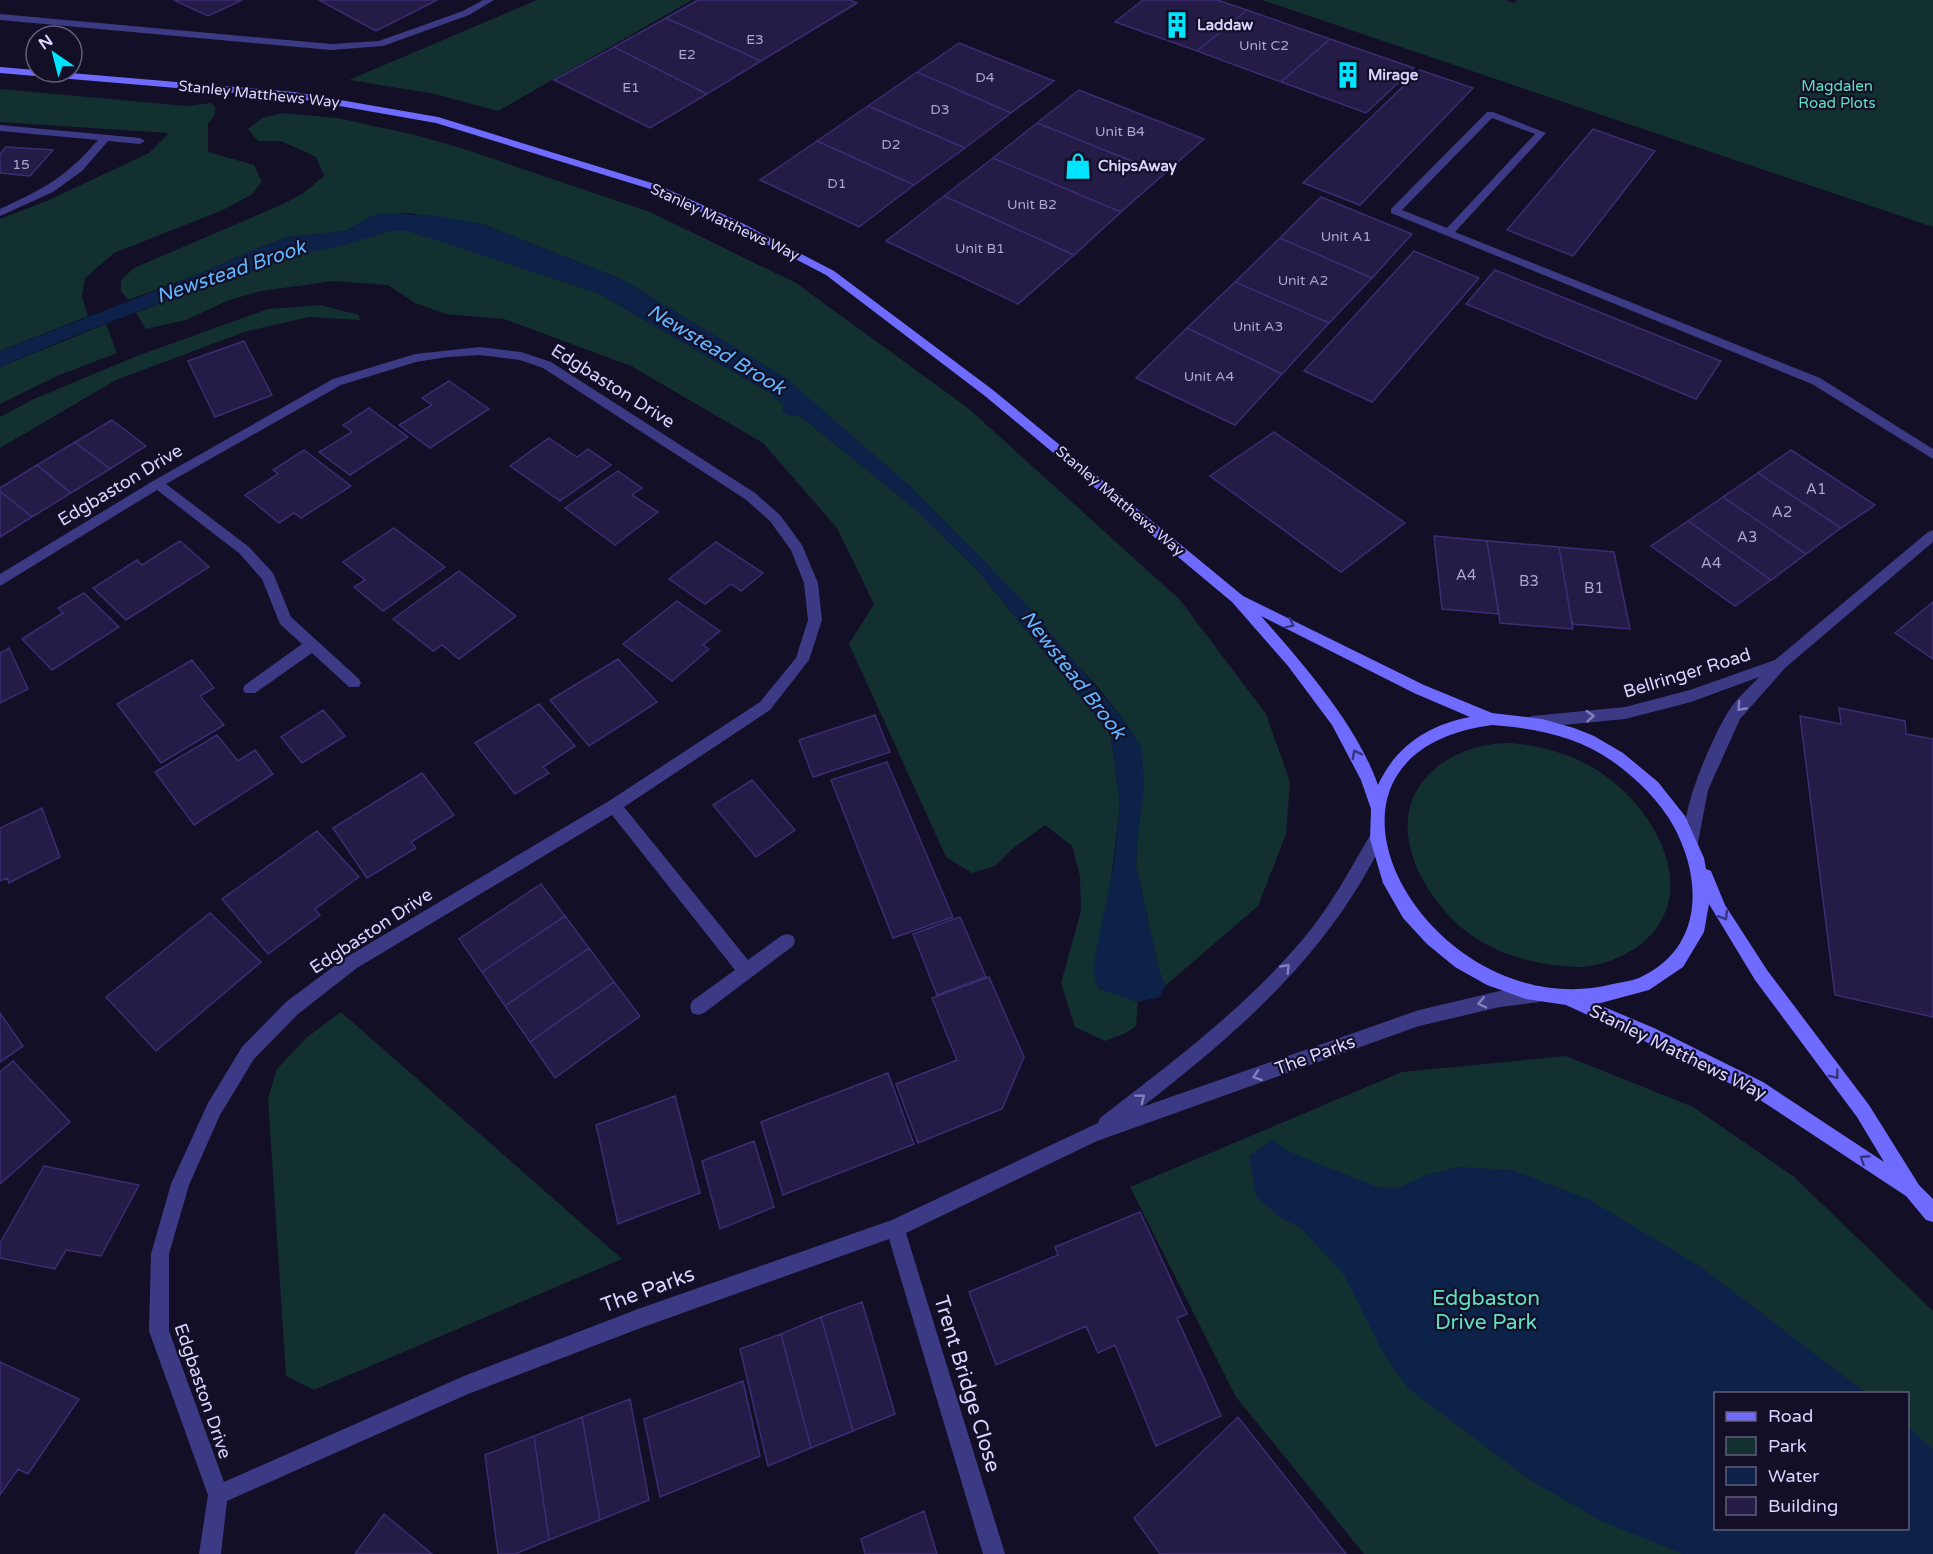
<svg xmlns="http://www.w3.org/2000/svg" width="1933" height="1554" viewBox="0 0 1933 1554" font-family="'Varela Round',sans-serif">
	<rect width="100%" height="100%" fill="#130f26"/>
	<path fill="#12302f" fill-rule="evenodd" d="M537,0H692L498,111L435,94L349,80Z
		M1262,0H1505L1514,3L1517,0H1933V227Z
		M0,89L187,106L211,103L216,108L214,116L208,124V152L254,165L262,182L251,195L223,210L114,253L85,278L82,296L88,316L0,351V219L49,200L149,153L169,133L0,122Z
		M282,113L337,118L411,134L458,147L650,212L796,283L968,408L1180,600L1266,714L1290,782L1286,834L1258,906L1165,986L1159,970L1136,866L1142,749L1123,719L1096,685L910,486L697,325L621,279L482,224L408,213L371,216L346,231L288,237L253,250L204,272L128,300L121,291V280L134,268L281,205L302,194L324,176L316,157L281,141H258L248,129L262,118Z
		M390,231H408L451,244L598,293L770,393L783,404L789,415L800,416L914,508L979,572L1111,735L1120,805L1098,988L1138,1002L1136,1026L1126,1033L1105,1041L1075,1027L1061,983L1081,911L1080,876L1072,846L1045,825L1011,850L995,866L972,873L946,857L849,644L874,604L837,528L763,443L631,366L504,319L446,314L415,303L388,285L334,281L261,291L229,300L186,320L146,329L136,313L197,289L265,267L288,256Z
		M320,305L359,315L360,320L309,317L247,331L116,380L0,448V417L34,399L137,356L268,309Z
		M106,324L117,353L57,376L0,404V367Z
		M1511,743C1542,746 1571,754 1597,770C1653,805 1705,892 1641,944C1624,957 1599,967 1578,967C1533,966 1485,952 1453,920C1434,900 1418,877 1411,851C1393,783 1451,743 1511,743Z
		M341,1012L622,1259L314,1390L286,1376L268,1098L277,1069L306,1038Z
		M1566,1056L1693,1107L1793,1176L1933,1311V1554H1364L1236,1397L1130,1187L1402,1072ZM1716,1394H1908V1528H1716Z"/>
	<path fill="#0c2248" d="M385,213L439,216L482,224L621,279L786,378L910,486L1027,605L1123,719L1142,748L1144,790L1137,842L1136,866L1159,970L1165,986L1160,997L1138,1002L1098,988L1094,975L1095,956L1113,870L1120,805L1111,735L979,572L914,508L800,416L789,415L782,412L783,404L770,393L598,293L408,231H390L342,246L288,256L265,267L197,289L71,337L0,367V351L204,272L253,250L288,237L346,231L371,216Z
		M1272,1140L1290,1152L1377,1187L1398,1188L1426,1175L1459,1167L1512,1170L1590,1200L1701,1267L1866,1393L1716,1394V1528H1908V1426L1933,1450V1554H1683L1601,1521L1530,1480L1409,1389L1384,1355L1344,1275L1302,1229L1278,1216L1256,1196L1249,1156Z"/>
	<path fill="#241b47" stroke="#3b2d73" stroke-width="1.5" d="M174,0H242L208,16Z
		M319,0H437L376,31Z
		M698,0H850L857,3L761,61L666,18Z
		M1143,0H1217L1247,10L1197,51L1115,22Z
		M1247,10L1330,39L1281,82L1197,51Z
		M666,18L761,61L707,94L614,47Z
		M1330,39L1414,68L1366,113L1281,82Z
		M959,43L1054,81L1011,113L917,72Z
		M614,47L707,94L650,128L554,80Z
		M1420,70L1473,88L1360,205L1303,183Z
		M917,72L1011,113L965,148L868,106Z
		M1079,90L1204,139L1164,174L1037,123Z
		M868,106L965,148L914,185L817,141Z
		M1037,123L1164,174L1121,212L993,158Z
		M1593,129L1655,151L1573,256L1507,230Z
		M817,141L914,185L859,227L760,180Z
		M6,147L53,150L30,176L0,173V154Z
		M993,158L1121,212L1074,255L944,196Z
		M944,196L1074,255L1018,304L886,241Z
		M1321,197L1412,234L1372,278L1280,238Z
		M1280,238L1372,278L1329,323L1235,282Z
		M1414,251L1479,278L1372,402L1304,371Z
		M1495,270L1721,361L1696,399L1466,304Z
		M1235,282L1329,323L1282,374L1187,328Z
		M1187,328L1282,374L1235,425L1136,378Z
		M244,341L272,395L215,417L188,361Z
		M449,381L489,409L430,448L399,425L432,405L422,398Z
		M369,408L408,437L350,475L319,452L352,432L343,425Z
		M112,420L146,446L110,469L75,442Z
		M1274,432L1405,523L1341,572L1210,476Z
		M549,438L577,457L588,449L611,465L560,501L510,466Z
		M75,442L110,469L71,493L37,465Z
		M304,450L351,486L301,518L294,513L279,523L245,495L278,474L273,470Z
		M1791,450L1875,505L1841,528L1758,473Z
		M37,465L71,493L32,517L0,491V488Z
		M618,471L642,488L632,495L658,512L615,545L565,508Z
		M1758,473L1841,528L1806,554L1723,497Z
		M0,491L32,517L0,537Z
		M1723,497L1806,554L1771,580L1688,521Z
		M1688,521L1771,580L1735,606L1651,546Z
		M394,528L445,567L383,611L354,587L365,580L343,562Z
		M1434,536L1614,552L1630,629L1572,624L1573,629L1500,623L1499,614L1442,609Z
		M1434,536L1487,541L1499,614L1442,609Z
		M180,541L209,567L126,620L93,588L137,560L142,565Z
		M1487,541L1559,547L1573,629L1500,623Z
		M716,542L763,573L741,591L731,584L705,604L669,579Z
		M1559,547L1614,552L1630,629L1572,624Z
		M459,571L516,616L459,659L442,645L433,651L393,619Z
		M84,593L119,627L52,670L22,639L63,613L58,608Z
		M677,601L720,631L703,645L709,649L672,681L623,644Z
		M1933,602V659L1895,633Z
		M9,648L28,689L0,703V653Z
		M618,659L657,702L589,746L550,700Z
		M192,660L214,688L200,696L224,725L161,763L117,704Z
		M539,704L575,746L543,767L549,773L515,794L475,743Z
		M1839,708L1905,721L1906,734L1933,739V1017L1835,995L1800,716L1841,724Z
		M323,710L345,736L302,763L281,737Z
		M875,715L890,752L813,777L799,740Z
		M217,735L238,761L255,750L273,774L194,825L155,772Z
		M887,762L953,917L893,938L831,780Z
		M422,773L454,815L411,842L416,848L367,878L333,828Z
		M752,780L795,830L756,857L713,805Z
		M42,808L60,857L9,883L7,878L0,881V828Z
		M317,831L359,877L315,909L320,915L268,954L222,899Z
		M541,884L565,916L482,972L459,939Z
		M210,913L261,962L156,1051L106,997Z
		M565,916L589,948L505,1006L482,972Z
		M960,917L986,977L937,995L913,934Z
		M589,948L614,982L530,1042L505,1006Z
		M989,977L1024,1057L1002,1109L918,1143L896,1084L957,1060L932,998Z
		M614,982L640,1016L555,1078L530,1042Z
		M0,1013L23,1046L0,1062Z
		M13,1061L70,1122L0,1184V1072Z
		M888,1073L914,1144L783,1195L761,1122Z
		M675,1096L700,1193L618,1224L596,1125Z
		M754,1141L774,1207L720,1229L702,1161Z
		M44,1166L139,1185L101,1256L66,1250L55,1269L0,1258V1243Z
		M1140,1212L1187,1314L1177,1318L1221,1416L1156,1446L1115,1345L1098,1353L1086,1326L996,1365L969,1292L1058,1255L1055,1247Z
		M862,1302L895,1414L853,1431L821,1317Z
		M821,1317L853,1431L811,1448L781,1334Z
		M781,1334L811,1448L768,1466L740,1349Z
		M0,1362L79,1399L28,1474L18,1469L0,1495Z
		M743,1381L760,1456L660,1497L644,1419Z
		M630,1399L649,1500L600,1520L582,1417Z
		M582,1417L600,1520L549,1540L534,1436Z
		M1238,1417L1346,1554H1160L1134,1518Z
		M534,1436L549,1540L515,1554H498L485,1455Z
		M924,1511L937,1554H865L861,1539Z
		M384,1514L432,1554H355Z"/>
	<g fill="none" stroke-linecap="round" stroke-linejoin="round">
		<path fill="#3d3a85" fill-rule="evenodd" d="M483,0H494L469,15L383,46L331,50L0,20V14L331,44L379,41L463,11Z
			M1487,112H1493L1546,133L1455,232L1820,378L1933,449V459L1812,384L1391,213V209ZM1492,118L1535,134L1447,228L1402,210Z
			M0,125L140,138L145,141L140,144L108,141L82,171L53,192L0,216V209C45,188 65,178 98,140L0,131Z"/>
		<path fill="#3d3a85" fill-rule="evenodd" d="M480,347L521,352L551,362L755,493L780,515L802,545L818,583L822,620L809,660L770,710L624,807L748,960L781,936L787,934L793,936L795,941L793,946L704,1013L698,1015L692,1013L690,1007L692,1001L735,970L612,815L357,968L298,1014L254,1059L220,1115L189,1185L169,1254V1331L224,1482L464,1376L638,1309L892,1220L1098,1123L1100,1118C1174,1061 1249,1005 1308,933C1333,902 1352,866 1372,832L1377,830L1382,832L1385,837C1330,953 1241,1030 1142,1107L1419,1010L1500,991L1539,986L1545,988L1547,994L1545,1000L1539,1002L1500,1007L1419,1026L1097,1141L906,1233L1005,1554H983L889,1239L638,1329L468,1394L227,1501L221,1554H199L208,1495L149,1331L151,1254L171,1184L208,1103L242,1047L286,1002L345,958L609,801L760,702L796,658L808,620L804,583L791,550L770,521L745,499L543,368L520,360L480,355L447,357L416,362L341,385L166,484L249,547L273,573L291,617L359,679L361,683L359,687H349L312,653L255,693H245L243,689L245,685L302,644L280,624L262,579L239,553L157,490L0,586V574L153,481L333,379L415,354Z
			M1933,530V542L1785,668L1740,719L1708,790L1697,848L1692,850L1687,848C1674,822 1713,736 1728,712C1736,699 1749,688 1759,677L1691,702L1625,719L1532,728L1527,726L1525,722L1527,718L1532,716L1625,707L1690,690L1775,660L1928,532Z"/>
		<path fill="#6f6bff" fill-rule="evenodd" d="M0,67L294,92L438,117L658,185L738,221L834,271L993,390L1243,596L1424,685L1492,713L1542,719L1574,728L1594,736L1623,753L1658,782L1685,816L1704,858L1706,869L1711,871L1725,905L1767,970L1869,1105L1919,1185L1933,1199V1222L1926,1220L1906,1196L1751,1094L1642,1040L1566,1005L1526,999L1487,985L1455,967L1427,944L1403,918L1383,883L1370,839L1371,809L1361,780L1332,725L1288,666L1232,602L985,396L826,275L730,225L650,189L436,123L294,98L0,73ZM1261,616L1414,693L1470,717C1428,725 1396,746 1378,785C1357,725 1303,664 1261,616ZM1492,725C1534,728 1577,736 1612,761C1636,778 1660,801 1674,827C1703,881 1703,949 1639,978C1631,981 1621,982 1613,984C1431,1030 1271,755 1492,725ZM1709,904L1755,980L1857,1117L1884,1162L1763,1082L1654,1028L1597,1004L1649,990L1683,967L1704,932Z"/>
	</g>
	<defs><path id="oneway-chevron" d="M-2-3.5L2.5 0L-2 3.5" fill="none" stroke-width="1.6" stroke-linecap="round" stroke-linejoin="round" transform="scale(1.5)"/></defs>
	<g stroke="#38347d">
		<use href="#oneway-chevron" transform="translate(1290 624) rotate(26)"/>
		<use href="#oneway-chevron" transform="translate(1356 754) rotate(-117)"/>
		<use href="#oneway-chevron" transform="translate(1724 916) rotate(59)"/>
		<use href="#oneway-chevron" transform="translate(1835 1075) rotate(52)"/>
		<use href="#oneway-chevron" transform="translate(1864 1159) rotate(-147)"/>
	</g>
	<g stroke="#837fbc">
		<use href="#oneway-chevron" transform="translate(1741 707) rotate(132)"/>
		<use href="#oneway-chevron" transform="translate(1590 716) rotate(-4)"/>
		<use href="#oneway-chevron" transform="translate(1286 968) rotate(-46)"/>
		<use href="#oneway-chevron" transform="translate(1482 1003) rotate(167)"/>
		<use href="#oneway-chevron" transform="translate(1257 1076) rotate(161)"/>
		<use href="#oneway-chevron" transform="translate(1141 1098) rotate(-37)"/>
	</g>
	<defs>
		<symbol id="building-bare" viewBox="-9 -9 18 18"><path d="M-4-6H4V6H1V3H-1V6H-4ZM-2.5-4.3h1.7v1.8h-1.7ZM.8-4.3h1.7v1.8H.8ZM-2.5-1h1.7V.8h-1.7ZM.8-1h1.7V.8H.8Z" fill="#00e5ff" stroke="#130f26" stroke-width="2.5" paint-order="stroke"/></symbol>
		<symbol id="shop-bare" viewBox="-9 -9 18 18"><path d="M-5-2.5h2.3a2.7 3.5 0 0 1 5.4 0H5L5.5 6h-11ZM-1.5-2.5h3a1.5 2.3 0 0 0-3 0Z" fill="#00e5ff" stroke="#130f26" stroke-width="2.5" paint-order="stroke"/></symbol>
	</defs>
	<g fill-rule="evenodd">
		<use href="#building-bare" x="1158" y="6" width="38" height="38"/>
		<use href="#building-bare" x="1329" y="56" width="38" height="38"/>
		<use href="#shop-bare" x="1059" y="147" width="38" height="38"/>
	</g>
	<g text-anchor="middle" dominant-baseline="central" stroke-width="4.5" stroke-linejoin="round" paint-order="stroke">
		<g font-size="14" fill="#aca6d1">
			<text x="755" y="39">E3</text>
			<text x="1264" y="45">Unit C2</text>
			<text x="687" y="54">E2</text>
			<text x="985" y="77">D4</text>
			<text x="631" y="87">E1</text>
			<text x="940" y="109">D3</text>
			<text x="1120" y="131">Unit B4</text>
			<text x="891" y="144">D2</text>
			<text x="21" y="164">15</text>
			<text x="837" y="183">D1</text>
			<text x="1032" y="204">Unit B2</text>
			<text x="1346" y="236">Unit A1</text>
			<text x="980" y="248">Unit B1</text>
			<text x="1303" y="280">Unit A2</text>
			<text x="1258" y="326">Unit A3</text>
			<text x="1209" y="376">Unit A4</text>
		</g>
		<g font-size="15" font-weight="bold" fill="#d9d4ff" stroke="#130f26" text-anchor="start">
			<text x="1197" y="25">Laddaw</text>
			<text x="1368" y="75">Mirage</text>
			<text x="1098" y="166">ChipsAway</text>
		</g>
		<g font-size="15" fill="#5fe0c0" stroke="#130f26">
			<text x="1837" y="86">Magdalen<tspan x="1837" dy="17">Road Plots</tspan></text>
		</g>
		<g font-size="15" fill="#d9d4ff" stroke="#130f26">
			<text transform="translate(259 94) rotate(6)">Stanley Matthews Way</text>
			<text transform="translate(725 222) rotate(25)">Stanley Matthews Way</text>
			<text transform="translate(1120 501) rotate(40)">Stanley Matthews Way</text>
		</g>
		<g font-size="15" fill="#aca6d1">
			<text x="1816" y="489">A1</text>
			<text x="1782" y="512">A2</text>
			<text x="1747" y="537">A3</text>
			<text x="1711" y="563">A4</text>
			<text x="1466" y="575">A4</text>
			<text x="1529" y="581">B3</text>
			<text x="1594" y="588">B1</text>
		</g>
		<g font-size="18" fill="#d9d4ff" stroke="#130f26">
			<text transform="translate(613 386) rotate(32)">Edgbaston Drive</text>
			<text transform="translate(120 485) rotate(-31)">Edgbaston Drive</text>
			<text transform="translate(1687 673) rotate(-17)">Bellringer Road</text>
			<text transform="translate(371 931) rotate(-33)">Edgbaston Drive</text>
			<text transform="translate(1678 1052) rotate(26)">Stanley Matthews Way</text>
			<text transform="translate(1315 1055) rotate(-20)">The Parks</text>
			<text transform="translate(203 1391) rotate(71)">Edgbaston Drive</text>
		</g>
		<g font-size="20" font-style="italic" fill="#62b6ff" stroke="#130f26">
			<text transform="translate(231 272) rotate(-19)">Newstead Brook</text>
			<text transform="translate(716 350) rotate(31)">Newstead Brook</text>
			<text transform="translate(1073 675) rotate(52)">Newstead Brook</text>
		</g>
		<g font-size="21" fill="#d9d4ff" stroke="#130f26">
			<text transform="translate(648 1290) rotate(-20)">The Parks</text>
			<text transform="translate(967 1384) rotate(73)">Trent Bridge Close</text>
		</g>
		<g font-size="21" fill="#5fe0c0" stroke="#130f26">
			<text x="1486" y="1298">Edgbaston<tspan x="1486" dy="24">Drive Park</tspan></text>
		</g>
	</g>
	<rect x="1714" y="1392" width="195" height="138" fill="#130f26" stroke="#625e7d" stroke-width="1.5"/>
	<rect x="1726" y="1412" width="30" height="9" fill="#6f6bff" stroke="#625e7d" stroke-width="1.5"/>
	<text x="1768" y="1422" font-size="18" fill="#d9d4ff">Road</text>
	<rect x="1726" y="1437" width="30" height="18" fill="#12302f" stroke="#625e7d" stroke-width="1.5"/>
	<text x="1768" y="1452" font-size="18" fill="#d9d4ff">Park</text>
	<rect x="1726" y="1467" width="30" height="18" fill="#0c2248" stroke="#625e7d" stroke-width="1.5"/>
	<text x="1768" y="1482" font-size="18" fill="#d9d4ff">Water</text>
	<rect x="1726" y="1497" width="30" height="18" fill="#241b47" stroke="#625e7d" stroke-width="1.5"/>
	<text x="1768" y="1512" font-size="18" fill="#d9d4ff">Building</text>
	<g transform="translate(54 54) rotate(325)"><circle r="28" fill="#130f26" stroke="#625e7d" stroke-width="1.5"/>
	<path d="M0-4.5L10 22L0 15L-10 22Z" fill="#00e5ff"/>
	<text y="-9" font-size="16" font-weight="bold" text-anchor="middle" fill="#d9d4ff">N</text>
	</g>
</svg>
